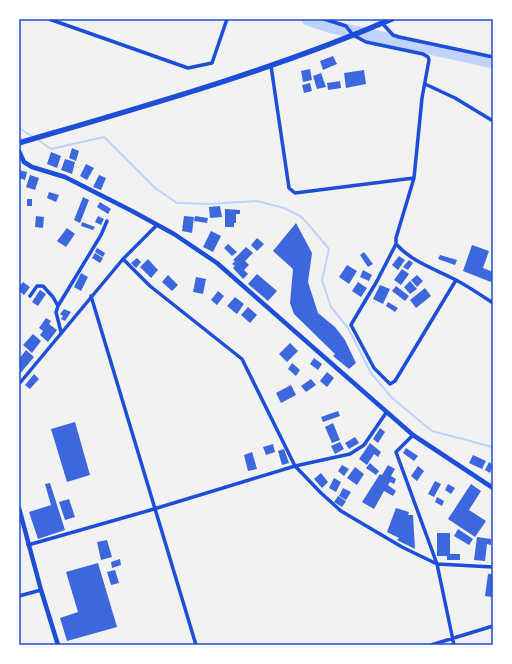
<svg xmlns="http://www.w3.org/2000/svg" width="512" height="664" viewBox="0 0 512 664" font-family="'Roboto Condensed',sans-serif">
	<rect width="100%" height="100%" fill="#f2f2f2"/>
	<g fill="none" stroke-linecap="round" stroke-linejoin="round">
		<path stroke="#bfd3fe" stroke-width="2" d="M19,128L33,137
			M37,139L51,149L104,137L155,188L177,203L209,204L257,201L284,208L300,216L308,224L329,249L322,280L331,307L348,328L371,373L392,398L432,431L489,446L493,448"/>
		<path stroke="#bfd3fe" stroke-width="13" d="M308,19L332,27L493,62"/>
	</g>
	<path fill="#3d67dc" d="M333,56L337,64L323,70L320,61Z
		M310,69L312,80L303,82L301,71Z
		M364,70L366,84L346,88L344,73Z
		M321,73L326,87L317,89L313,76Z
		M340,81L341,88L328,90L327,83Z
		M310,83L312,91L304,93L302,85Z
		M72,148L79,151L76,161L69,158Z
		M51,152L61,156L57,168L47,164Z
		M65,159L75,162L72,174L61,170Z
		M86,164L94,168L87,180L80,176Z
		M19,170L27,172L25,180L19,178Z
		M30,175L39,178L35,190L26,187Z
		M99,175L106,178L101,190L93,187Z
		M49,192L59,195L56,202L47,198Z
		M83,197L89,200L80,223L74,220Z
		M27,199H32V206H27Z
		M100,202L111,209L108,214L97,207Z
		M220,206L222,217L210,218L209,207Z
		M225,209L240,210V214H236V223H234V227H225Z
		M36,216L44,217L43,228L35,227Z
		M98,216L104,219L101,225L95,222Z
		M184,216L194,217L192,233L182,231Z
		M195,216L208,218L207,223L194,221Z
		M82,222L95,227L93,230L81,226Z
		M296,223L312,253L308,282L318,313L335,327L345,340L356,363L349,369L333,356L335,354L294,314L290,303L293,269L273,251Z
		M67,228L75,234L66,247L57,241Z
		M211,231L221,236L213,252L203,247Z
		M257,238L264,244L257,251L251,245Z
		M228,244L237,252L232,256L224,248Z
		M472,245L489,251L483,268L493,272L491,282L463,271Z
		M246,247L253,253L245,261L249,265L244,270L248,274L243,279L233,268L235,266L232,264L235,261L233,260Z
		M97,248L105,253L103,257L95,252Z
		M364,252L373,264L368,267L360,255Z
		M95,253L103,258L100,263L92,258Z
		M440,255L457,260L455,265L438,259Z
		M399,256L405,260L398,270L392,265Z
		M137,258L141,262L136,268L131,263Z
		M148,259L158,270L151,278L140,267Z
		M409,260L413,263L408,270L403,267Z
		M347,265L357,271L349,284L339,277Z
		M402,269L409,274L401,285L394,280Z
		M363,270L372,275L369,281L360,277Z
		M81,273L88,277L81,291L74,287Z
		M257,274L277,291L268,301L248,284Z
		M168,275L178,285L172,291L162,282Z
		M417,275L423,281L417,287L411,280Z
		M196,277L206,279L203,294L193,292Z
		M410,281L417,289L410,294L404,287Z
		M23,282L30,287L24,295L19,291V287Z
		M358,282L367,288L361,297L352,291Z
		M380,285L390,289L383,304L373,299Z
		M396,286L409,296L405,301L392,291Z
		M425,288L431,296L416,308L410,300Z
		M40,290L46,294L38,306L32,302Z
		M218,291L224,296L217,305L211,300Z
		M235,297L244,304L237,314L227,306Z
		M388,302L398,308L395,312L386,306Z
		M248,307L257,315L250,323L241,315Z
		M64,309L71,312L65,321L61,319L63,316L60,314Z
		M46,318L51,321L49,324L57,330L48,342L40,335L43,331L39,328Z
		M33,334L41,341L32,353L23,345Z
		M290,343L298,351L287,362L279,354Z
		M26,350L34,357L19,375V359Z
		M314,358L322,364L318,370L310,364Z
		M292,363L300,370L296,376L288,369Z
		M327,372L334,378L327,387L320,381Z
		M34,374L39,379L30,389L25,385Z
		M311,379L316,385L306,392L301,386Z
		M291,385L296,395L281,403L276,393Z
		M338,411L340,416L323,422L321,417Z
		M75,422L90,475L67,482L51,429Z
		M333,423L340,440L332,443L325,427Z
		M380,428L385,432L378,443L373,439Z
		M355,437L359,443L349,449L345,443Z
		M340,442L344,449L335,454L331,446Z
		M370,443L381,452L378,457L374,454L367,465L359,459Z
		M273,444L275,452L266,455L263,447Z
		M406,448L418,456L414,461L403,453Z
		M284,449L289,463L282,465L278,451Z
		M252,452L257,469L248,471L244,455Z
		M473,455L486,461L482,469L469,463Z
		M489,462L493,465L490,473L485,470Z
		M370,463L379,471L376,475L366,468Z
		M342,465L349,469L344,476L338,471Z
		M388,465L395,469L391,476L396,479L394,484L390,482L388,485L396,491L393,496L384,491L374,509L362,502L380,474L382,475Z
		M418,466L424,471L417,481L411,476Z
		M355,467L364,474L357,485L347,478Z
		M321,473L328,482L322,488L314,479Z
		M334,478L341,482L336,492L329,488Z
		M435,481L441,484L434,497L428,494Z
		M50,483L65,530L38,539L29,512L51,505L45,484Z
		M448,484L455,488L451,494L445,490Z
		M471,484L481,491L469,510L486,521L475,537L448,519Z
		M343,488L351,492L346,500L339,496Z
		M338,496L346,501L342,507L334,502Z
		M437,497L444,501L442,506L435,502Z
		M69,499L75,517L65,520L59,502Z
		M396,508L409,512L408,515H413L415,549L397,540L399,538L387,532Z
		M458,529L473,539L469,545L454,536Z
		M437,533H450V554H460V560H447V556H437Z
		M477,537L491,539V545L487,544L485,561L474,560Z
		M107,540L112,557L101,560L97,542Z
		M120,559L121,565L112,568L111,562Z
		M98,563L117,627L67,641L60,618L78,612L66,572Z
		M115,570L119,583L111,585L107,572Z
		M488,574H493V597L485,596Z"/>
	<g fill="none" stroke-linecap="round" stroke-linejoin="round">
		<path stroke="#1d4ed8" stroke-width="3.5" d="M49,19L188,68L212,63L227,19
			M324,19L346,26L353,35L366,42L423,54L428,57L429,60L422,98L414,178L396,238V244L377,281L352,323L351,325L374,368L390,384L395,381L456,280
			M382,23L393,35L399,37L493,57
			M271,66L289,188L295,193L414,178
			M425,84L455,98L493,121
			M396,244C412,262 435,269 456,280C469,287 481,295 493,303
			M123,259L150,286L242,359L295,466L321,493L341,511L402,547L437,564L493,567
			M30,296L37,286H43L53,297L58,306
			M91,296L196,645
			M61,332L56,312L58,306L101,235L107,221
			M19,384L123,259L157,225
			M413,435L396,452L437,564L454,645
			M28,545L154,509L295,466L350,454L364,445L386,413
			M19,596L41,590
			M431,645L493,626"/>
		<path stroke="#1d4ed8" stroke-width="4.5" d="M19,151L24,162L32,167L65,177L132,211L174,234L217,263L413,435L493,488
			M19,508L41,590L58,645"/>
		<path stroke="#1d4ed8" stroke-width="5.5" d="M19,143C145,106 271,71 392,19"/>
	</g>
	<rect width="512" height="664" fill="none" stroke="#ffffff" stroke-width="40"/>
	<rect x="20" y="20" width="472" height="624" fill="none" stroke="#1d4ed8" stroke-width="1.5"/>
</svg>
